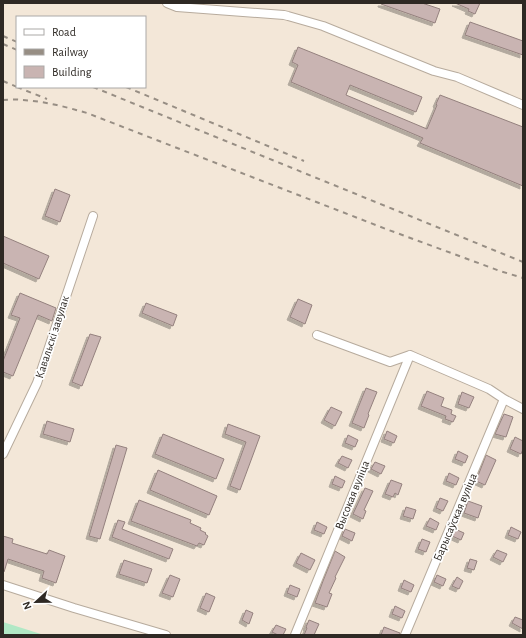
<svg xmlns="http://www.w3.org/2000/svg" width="526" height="638" viewBox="0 0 526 638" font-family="'Alegreya Sans',sans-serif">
	<defs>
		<filter id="shadow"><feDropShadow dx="-3" dy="3" stdDeviation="0" flood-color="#0004"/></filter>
	</defs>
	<rect width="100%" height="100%" fill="#f3e7d8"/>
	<path fill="#b1e8c5" d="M3,622L44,635H3Z"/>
	<path fill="#c9b4b2" stroke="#94817e" filter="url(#shadow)" d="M381,3H422L440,9L435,23L381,4Z
		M455,3H480L475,14L468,11L469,9Z
		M470,22L523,41V55L465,35Z
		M298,47L422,97L416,112L350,85L346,95L427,129L437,105L436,104L440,95L523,127V186L420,143L423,138L291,82L298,65L292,62Z
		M55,189L70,195L60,222L45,216Z
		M3,236L49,256L39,279L3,263Z
		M20,293L56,308L52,321L38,315L13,376L3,372V361L20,318L11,315Z
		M298,299L312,305L305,324L290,317Z
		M146,303L177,315L173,326L142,313Z
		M90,334L101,337L82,386L72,382Z
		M366,388L377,392L368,414L369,415L364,428L352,423Z
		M427,391L444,398L441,406L452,410L451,414L456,416L453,422L445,419L446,416L421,406Z
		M462,392L474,397L469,408L458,404Z
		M331,407L342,412L335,426L324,420Z
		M504,414L513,417L506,437L495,434Z
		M47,421L74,429L70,442L43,434Z
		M228,424L260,436L240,490L230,486L246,442L225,434Z
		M387,431L397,436L394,443L384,439Z
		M163,434L224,459L216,479L155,454Z
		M348,435L358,440L355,447L345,443Z
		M515,437L523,441V449L521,454L510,449Z
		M116,445L127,448L100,539L89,536Z
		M458,451L468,456L465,463L455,459Z
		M486,455L496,460L485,485L476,481Z
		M342,456L352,460L348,468L338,463Z
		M375,462L385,466L381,474L371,469Z
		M158,470L217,496L209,515L150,490Z
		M449,473L459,478L456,485L446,481Z
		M335,476L345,481L342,488L332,484Z
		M391,480L402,484L398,495L395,493L393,497L385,494Z
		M365,488L373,491L364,510L366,511L363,519L353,514Z
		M440,498L448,501L443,511L436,508Z
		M139,500L191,520L190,523L201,528L200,530L206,533L205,534L208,536L204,545L199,543L197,546L131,521Z
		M468,501L482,506L478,518L464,513Z
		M406,507L416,510L413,519L403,516Z
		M430,518L439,523L436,530L426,526Z
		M118,520L125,522L122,529L173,549L169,559L112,537Z
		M317,522L327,527L324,534L314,530Z
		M511,527L521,532L518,539L508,535Z
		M345,529L355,533L352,541L342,536Z
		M455,529L464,533L461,540L452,536Z
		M3,536L13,539L12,543L47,554L49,550L65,556L56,583L42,578L44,571L8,559L4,572L3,571Z
		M422,539L430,542L426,552L418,549Z
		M497,550L507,554L503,562L493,557Z
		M335,551L345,557L335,577L336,578L329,593L332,594L327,607L315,603L323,581Z
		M301,553L315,560L310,570L296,563Z
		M470,559L477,561L474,570L467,568Z
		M124,560L152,569L147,583L119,574Z
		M170,575L180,579L173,597L162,593Z
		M437,575L446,579L443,586L434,582Z
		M457,577L463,581L459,589L452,586Z
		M404,580L414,585L411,592L401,588Z
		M290,585L300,589L297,597L287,593Z
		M206,593L215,597L209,612L200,608Z
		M395,606L405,611L402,618L392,614Z
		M246,610L253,613L249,624L242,620Z
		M515,617L523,620V629L512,623Z
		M309,620L319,624L314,635H304L307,628L306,627Z
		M276,625L286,629L283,635H278L272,632Z
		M384,627L400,633V635H381Z"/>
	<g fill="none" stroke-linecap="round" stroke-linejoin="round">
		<defs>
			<path id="minor" d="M167,3L177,7L284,15L288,16L323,26L434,71L457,77L523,105
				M317,335L390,362L410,355L489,389L504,399L523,409
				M3,454L37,383L93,216
				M3,585L74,608L166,635
				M295,635L410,355
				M405,635L504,399"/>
		</defs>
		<use href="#minor" stroke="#b7ab9d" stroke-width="10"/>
		<use href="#minor" stroke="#fff" stroke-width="8"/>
		<path stroke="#978e84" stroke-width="2" stroke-dasharray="5 5" stroke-linecap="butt" d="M3,36L17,42
			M3,44L17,50
			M3,81L17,87
			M17,87L47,99
			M93,87L523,262
			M126,87L304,161
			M3,100C9,100 16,99 22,100C44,101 66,107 87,113L386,229L500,271L523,278"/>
	</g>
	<g text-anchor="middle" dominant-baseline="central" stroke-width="3.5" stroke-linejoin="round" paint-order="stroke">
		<g font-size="12" fill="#2e2924" stroke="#fff">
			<text transform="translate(52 337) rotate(-72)">Кавальскі завулак</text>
			<text transform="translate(352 495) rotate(-68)">Высокая вуліца</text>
			<text transform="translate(455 517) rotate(-67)">Барысаўская вуліца</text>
		</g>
	</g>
	<rect width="526" height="638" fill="none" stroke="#2e2924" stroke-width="8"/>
	<rect x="16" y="16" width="130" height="72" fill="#ffffff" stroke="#aba9a7"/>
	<rect x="24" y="29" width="20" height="6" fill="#ffffff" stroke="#aba9a7"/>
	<text x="52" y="36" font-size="12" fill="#2e2924">Road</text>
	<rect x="24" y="49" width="20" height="6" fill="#978e84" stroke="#aba9a7"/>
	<text x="52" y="56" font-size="12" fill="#2e2924">Railway</text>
	<rect x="24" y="66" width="20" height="12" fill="#c9b4b2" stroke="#aba9a7"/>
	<text x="52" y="76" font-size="12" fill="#2e2924">Building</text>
	<g transform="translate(36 602) rotate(248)" stroke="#ffffff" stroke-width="3" paint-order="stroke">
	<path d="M0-3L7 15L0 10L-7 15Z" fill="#2e2924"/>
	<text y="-6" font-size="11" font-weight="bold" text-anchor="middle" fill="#2e2924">N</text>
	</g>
</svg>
